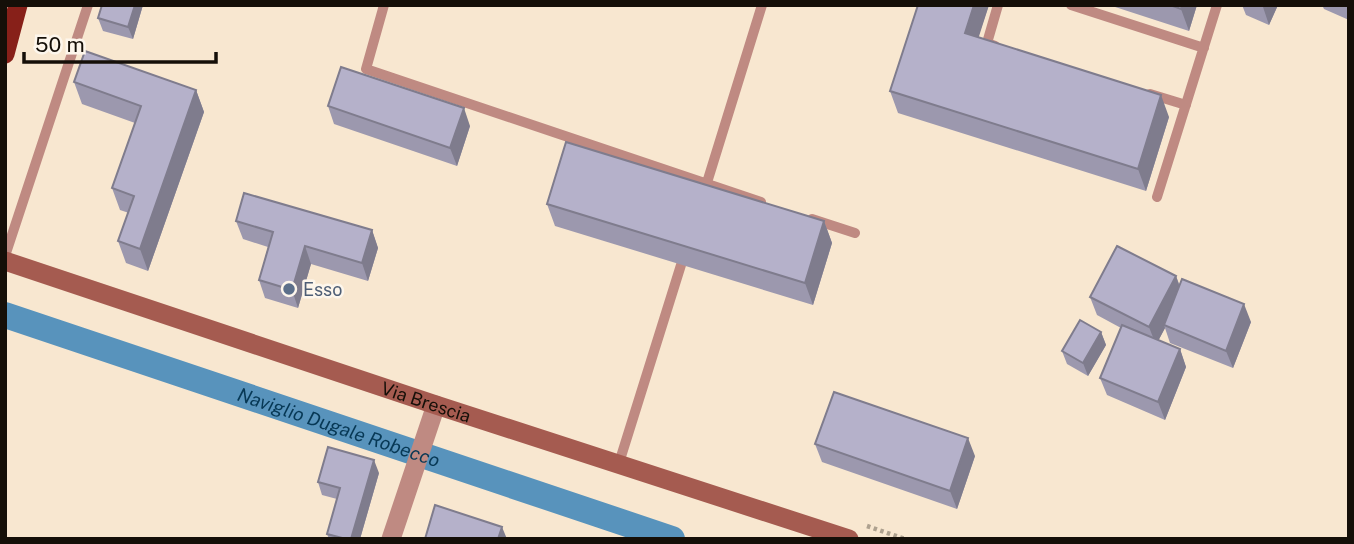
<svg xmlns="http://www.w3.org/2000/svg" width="1354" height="544" viewBox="0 0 1354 544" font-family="'Public Sans',sans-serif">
	<rect width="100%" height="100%" fill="#f8e7d0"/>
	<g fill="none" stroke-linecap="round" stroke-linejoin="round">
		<path stroke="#5893bc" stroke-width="26" id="s1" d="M5,315L672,539"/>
		<path stroke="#aea18f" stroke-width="4.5" stroke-dasharray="3.5 3.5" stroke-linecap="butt" d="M867,526L905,539"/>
		<path stroke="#bf8a82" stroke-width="10" d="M384,5L366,69L761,202
			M1071,5L1204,48
			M995,46L987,43L998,5
			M1150,94L1186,105
			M705,189L762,5
			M1157,197L1217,5
			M812,219L855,233
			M5,256L88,5
			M619,463L681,265"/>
		<path stroke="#bf8a82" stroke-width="19" d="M391,539L436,405"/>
		<path stroke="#a55b50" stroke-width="19" id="s2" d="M5,261L436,405L849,539"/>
		<path stroke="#872019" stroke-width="19" d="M5,54L18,5"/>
	</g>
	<path fill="#9c98ae" d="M143,5L133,39L103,31L98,18Z
		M918,5H989L978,37L1169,117L1146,191L898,113L890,91Z
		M1109,5H1197L1189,31Z
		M1242,5H1278L1269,25L1246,15Z
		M1322,5H1349V20L1324,9Z
		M74,82L196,90L204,112L148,271L126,263L118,241L129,213L120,210L112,188L135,123L82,104Z
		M328,106L470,126L457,166L334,124Z
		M547,204L824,221L832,243L813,305L555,226Z
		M236,221L372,230L378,248L368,281L311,264L298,308L265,298L259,280L268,247L243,239Z
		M1176,276L1180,286L1251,322L1233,368L1170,343L1165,328L1158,341L1180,349L1186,367L1165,420L1107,395L1100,378L1121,328L1097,315L1090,297Z
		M1101,332L1106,345L1088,376L1067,364L1062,351Z
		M815,444L975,456L957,509L822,462Z
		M379,473L360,539H329L327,534L337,499L322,495L318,482Z"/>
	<path fill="#7f7c8d" d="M135,5H143L133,39L128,27Z
		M974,5H989L973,55L965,33Z
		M1182,5H1197L1189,31L1181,9Z
		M1264,5H1278L1269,25L1263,7Z
		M196,90L204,112L148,271L140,249Z
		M1161,95L1169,117L1146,191L1138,169Z
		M464,108L470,126L457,166L450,148Z
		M824,221L832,243L813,305L805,283Z
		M372,230L378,248L368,281L362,263Z
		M305,246L311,264L298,308L292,290Z
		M1176,276L1182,294L1164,325L1165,328L1156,345L1149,327Z
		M1244,304L1251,322L1233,368L1226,351Z
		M1101,332L1106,345L1088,376L1083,363Z
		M1180,349L1186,367L1165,420L1158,402Z
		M968,438L975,456L957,509L950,491Z
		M374,460L379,473L360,539H351Z
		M502,527L507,539H498Z"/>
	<path fill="#b5b1ca" stroke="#7f7c8d" stroke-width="2" d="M102,5H135L128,27L98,18Z
		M918,5H974L965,33L1161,95L1138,169L890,91Z
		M1170,5H1182L1181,9Z
		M85,51L196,90L140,249L118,241L134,196L112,188L141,106L74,82Z
		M341,67L464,108L450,148L328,106Z
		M566,142L824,221L805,283L547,204Z
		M244,193L372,230L362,263L305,246L292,290L259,280L273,232L236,221Z
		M1117,246L1176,276L1149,327L1090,297Z
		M1182,279L1244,304L1226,351L1164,325Z
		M1080,320L1101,332L1083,363L1062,351Z
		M1122,325L1180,349L1158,402L1100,378Z
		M834,392L968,438L950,491L815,444Z
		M328,447L374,460L351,539H346L327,534L340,488L318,482Z
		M435,505L502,527L498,539H425Z"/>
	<circle fill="#5c6f8a" stroke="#fdf6ec" stroke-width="2.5" cx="289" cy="289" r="7"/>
	<g text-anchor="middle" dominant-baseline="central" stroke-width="5" stroke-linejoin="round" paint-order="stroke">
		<g font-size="18" fill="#4e5e75" stroke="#fdf6ec" text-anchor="start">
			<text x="303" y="289">Esso</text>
		</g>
		<g font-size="18" fill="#150f08" stroke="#fdf6ec">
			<text stroke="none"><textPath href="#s2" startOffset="444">Via Brescia</textPath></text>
		</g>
		<g font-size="19" font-style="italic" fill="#073855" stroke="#fdf6ec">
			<text stroke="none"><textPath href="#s1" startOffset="352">Naviglio Dugale Robecco</textPath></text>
		</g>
	</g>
	<rect width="1354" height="544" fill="none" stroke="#150f08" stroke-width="14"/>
	<path d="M24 52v10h192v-10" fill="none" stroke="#150f08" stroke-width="3.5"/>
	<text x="35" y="52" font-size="21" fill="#150f08" stroke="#fdf6ec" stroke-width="5" paint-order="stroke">50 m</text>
</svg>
